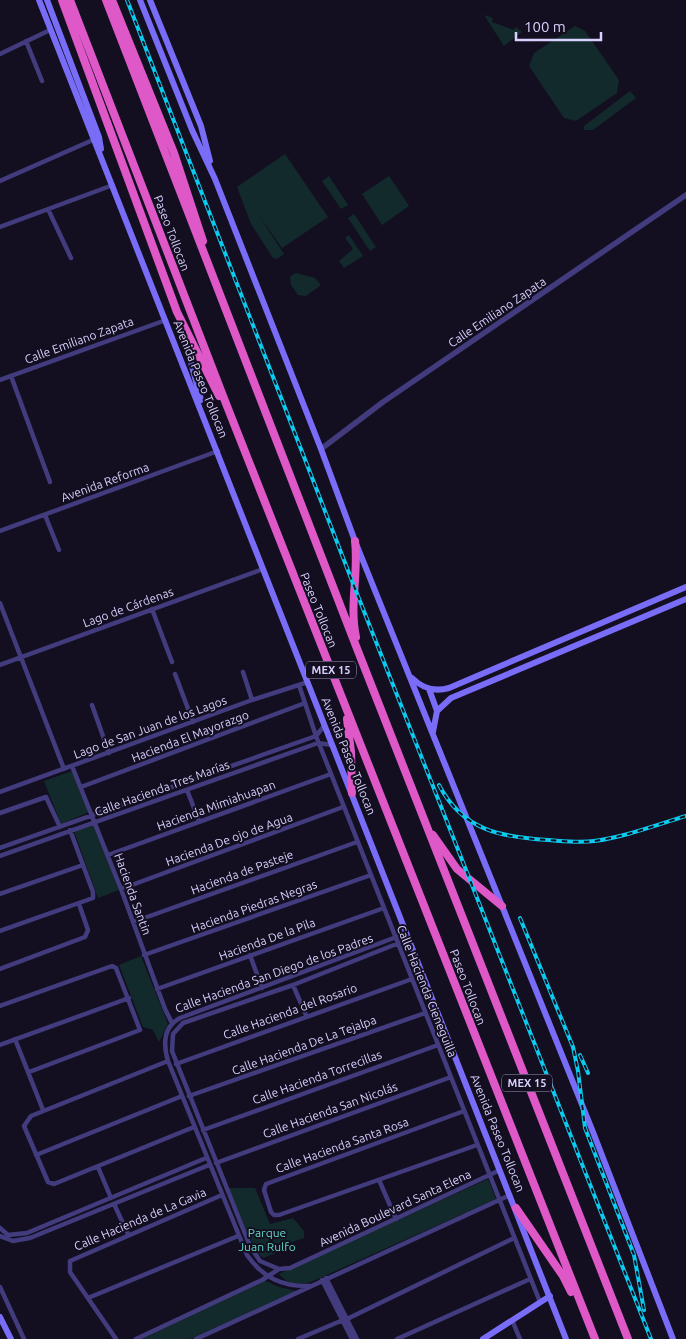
<svg xmlns="http://www.w3.org/2000/svg" width="686" height="1339" viewBox="0 0 686 1339" font-family="Ubuntu,sans-serif">
	<rect width="100%" height="100%" fill="#130f21"/>
	<path fill="#122a2b" d="M484,15L493,18L492,22L514,30L516,27L522,32L504,46Z
		M575,26L585,31L619,80L617,93L576,121L564,118L529,66L534,53Z
		M630,91L636,98L593,130H584V126Z
		M285,154L328,217L282,248L258,214L284,254L277,259L273,258L251,224L237,187Z
		M329,176L348,205L341,209L322,181Z
		M389,176L409,206L382,225L362,194Z
		M354,214L376,247L370,251L348,218Z
		M349,235L363,256L344,268L339,261L353,249L345,238Z
		M296,273L315,278L321,285L306,296L298,295L291,285L290,277Z
		M72,771L89,812L61,824L44,781Z
		M94,824L119,890L98,898L74,831Z
		M141,956L168,1024L159,1042L153,1030L143,1027L119,965Z
		M488,1179L496,1199L311,1282C298,1285 288,1285 279,1274Z
		M228,1188H255L270,1224L293,1218L304,1231V1238L281,1246L276,1253L263,1258L255,1250Z
		M264,1280L279,1287L297,1291L190,1339H141Z"/>
	<g fill="none" stroke-linecap="round" stroke-linejoin="round">
		<path stroke="#423c7e" stroke-width="4.5" d="M26,41L42,81
			M0,54L50,30
			M0,181L95,139
			M48,209L71,258
			M0,227L113,185
			M11,376L50,482
			M0,380L166,320
			M45,515L59,550
			M0,531L218,451
			M0,603L64,769
			M152,609L172,662
			M0,665L263,569
			M243,672L252,700
			M175,674L193,722
			M299,685L316,736L540,1302
			M92,705L109,753
			M72,766L121,889L165,1009L172,1023
			M81,787L305,703
			M187,790L199,821
			M0,792L252,700L308,682
			M0,813L46,797L60,827
			M0,848L316,736L324,726
			M108,855L331,774
			M0,856L318,743L332,745
			M121,889L343,807
			M0,894L83,865
			M133,922L357,842
			M0,931L93,898V892L70,830
			M144,955L371,875
			M250,955L262,988
			M0,969L85,937L88,930L79,904
			M293,985L306,1015
			M157,989L384,908
			M0,1006L112,966L116,968L140,1030L29,1072
			M15,1039L43,1110
			M0,1045L129,998
			M168,1061L31,1116L24,1126L48,1182L54,1184L194,1127
			M176,1064L412,979
			M189,1096L425,1013
			M464,1111L266,1184L264,1190L271,1212L274,1215H279L477,1145
			M203,1130L438,1045
			M36,1155L182,1096
			M216,1163L451,1077
			M98,1167L111,1198
			M379,1180L396,1219
			M114,1204L128,1234
			M0,1228L8,1235L27,1233L206,1158
			M0,1236L13,1241L30,1238L209,1165
			M279,1269L260,1261L250,1246L172,1051L173,1034L183,1023L293,985L409,939
			M326,1278L357,1339
			M322,1280L352,1339
			M310,1286C283,1287 263,1278 247,1255L168,1061C163,1044 163,1027 180,1018L407,933
			M0,1287L24,1339
			M88,1298L238,1236
			M347,1319L514,1238
			M512,1320L520,1339
			M116,1339L70,1272V1261L222,1195
			M136,1339L262,1280L279,1269L290,1268L500,1170
			M196,1339L510,1195
			M298,1339L343,1320
			M397,1339L530,1279"/>
		<path stroke="#423c7e" stroke-width="5.5" d="M321,449L383,402L686,195"/>
		<path stroke="#796df7" stroke-width="6" d="M39,0L566,1339
			M47,0L99,137L101,149
			M140,0L192,130L215,179L321,449L355,541L593,1132L673,1339
			M150,0L201,126L210,161
			M181,325L201,400
			M412,678C422,688 435,692 449,688L686,587
			M429,689L437,711
			M433,732L437,711L451,698L686,599
			M0,1317L11,1339
			M483,1339L550,1296"/>
		<path stroke="#de58c7" stroke-width="8" d="M62,0L177,312L219,396
			M70,0L225,401L595,1339
			M106,0L356,646L628,1339
			M112,0L174,153L203,241
			M355,541C359,573 349,604 356,637
			M347,719L351,752L352,793
			M433,835L457,869L502,906
			M516,1208L563,1276L571,1292"/>
		<defs>
			<path id="rail" d="M127,0L354,586L651,1339
				M439,785C463,831 501,837 548,840C563,841 579,843 594,841C625,837 656,825 686,816
				M520,918L573,1047L578,1071L585,1128L634,1255L644,1310
				M580,1055L588,1073"/>
		</defs>
		<use href="#rail" stroke="#0ccaed" stroke-width="4"/>
		<use href="#rail" stroke="#130f21" stroke-width="2" stroke-dasharray="5.5" stroke-linecap="butt"/>
	</g>
	<g text-anchor="middle" dominant-baseline="central" stroke-width="4" stroke-linejoin="round" paint-order="stroke">
		<g fill="#130f21" stroke="#9e97bb" stroke-width="1">
			<rect x="306" y="661.5" width="50" height="17" rx="4"/>
			<rect x="502" y="1074.5" width="50" height="17" rx="4"/>
		</g>
		<g font-size="11" font-weight="bold" fill="#d9d1fd">
			<text x="331" y="670">MEX 15</text>
			<text x="527" y="1083">MEX 15</text>
		</g>
		<g font-size="12" fill="#d9d1fd" stroke="#130f21">
			<text transform="translate(172 233) rotate(69)">Paseo Tollocan</text>
			<text transform="translate(497 312) rotate(-34)">Calle Emiliano Zapata</text>
			<text transform="translate(79 340) rotate(-20)">Calle Emiliano Zapata</text>
			<text transform="translate(201 379) rotate(68)">Avenida Paseo Tollocan</text>
			<text transform="translate(105 482) rotate(-20)">Avenida Reforma</text>
			<text transform="translate(128 607) rotate(-20)">Lago de Cárdenas</text>
			<text transform="translate(319 610) rotate(68)">Paseo Tollocan</text>
			<text transform="translate(150 727) rotate(-20)">Lago de San Juan de los Lagos</text>
			<text transform="translate(190 736) rotate(-21)">Hacienda El Mayorazgo</text>
			<text transform="translate(349 756) rotate(68)">Avenida Paseo Tollocan</text>
			<text transform="translate(162 788) rotate(-20)">Calle Hacienda Tres Marías</text>
			<text transform="translate(216 805) rotate(-20)">Hacienda Mimiahuapan</text>
			<text transform="translate(229 839) rotate(-20)">Hacienda De ojo de Agua</text>
			<text transform="translate(242 872) rotate(-20)">Hacienda de Pasteje</text>
			<text transform="translate(133 894) rotate(70)">Hacienda Santin</text>
			<text transform="translate(254 906) rotate(-20)">Hacienda Piedras Negras</text>
			<text transform="translate(267 939) rotate(-20)">Hacienda De la Pila</text>
			<text transform="translate(274 973) rotate(-20)">Calle Hacienda San Diego de los Padres</text>
			<text transform="translate(468 987) rotate(69)">Paseo Tollocan</text>
			<text transform="translate(427 991) rotate(68)">Calle Hacienda Cieneguilla</text>
			<text transform="translate(290 1011) rotate(-20)">Calle Hacienda del Rosario</text>
			<text transform="translate(304 1045) rotate(-20)">Calle Hacienda De La Tejalpa</text>
			<text transform="translate(317 1077) rotate(-20)">Calle Hacienda Torrecillas</text>
			<text transform="translate(330 1110) rotate(-20)">Calle Hacienda San Nicolás</text>
			<text transform="translate(498 1133) rotate(68)">Avenida Paseo Tollocan</text>
			<text transform="translate(342 1145) rotate(-20)">Calle Hacienda Santa Rosa</text>
			<text transform="translate(395 1208) rotate(-25)">Avenida Boulevard Santa Elena</text>
			<text transform="translate(140 1219) rotate(-23)">Calle Hacienda de La Gavia</text>
		</g>
		<g font-size="12" fill="#61d9c2" stroke="#130f21">
			<text x="267" y="1232">Parque<tspan x="267" dy="14">Juan Rulfo</tspan></text>
		</g>
	</g>
	<path d="M516 32v8h85v-8" fill="none" stroke="#d9d1fd" stroke-width="2.5"/>
	<text x="524" y="32" font-size="15" fill="#d9d1fd" stroke="#130f21" stroke-width="4" paint-order="stroke">100 m</text>
</svg>
